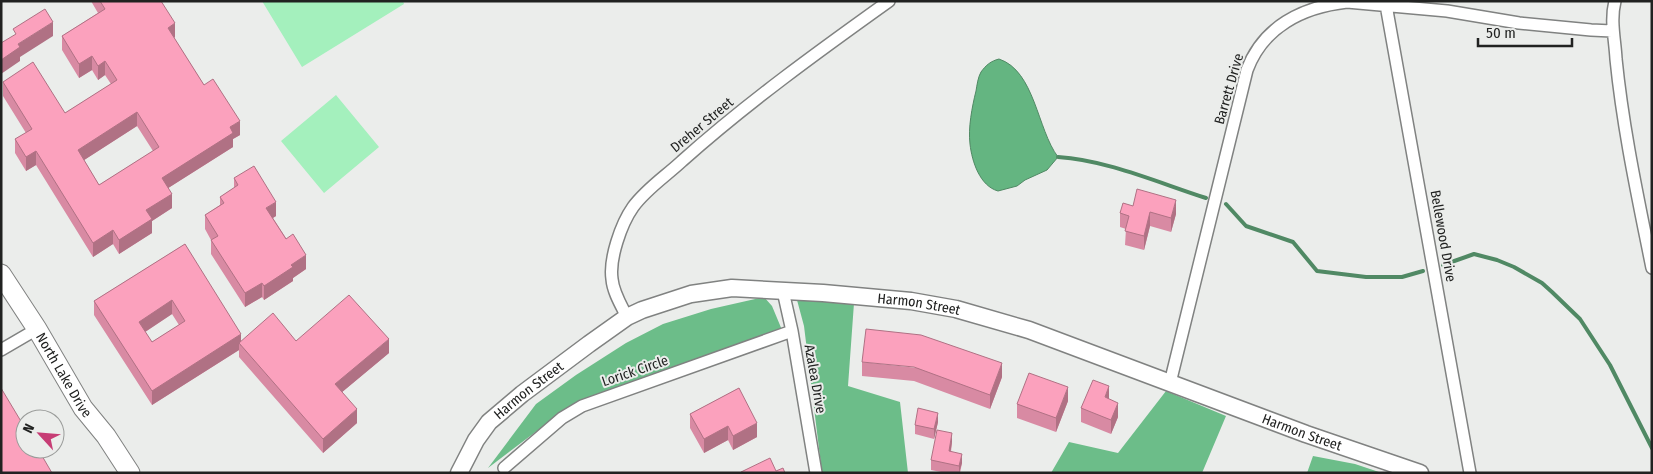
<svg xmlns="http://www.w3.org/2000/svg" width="1653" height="474" viewBox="0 0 1653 474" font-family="'Fira Sans Condensed',sans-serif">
	<rect width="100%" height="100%" fill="#ebedeb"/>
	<path fill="#a4f0bd" d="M262,1H403L404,4L302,67Z
		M336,95L379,147L324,193L281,141Z"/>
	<path fill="#6cbd89" d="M764,297L772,306L782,330L562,412L488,468L536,404L576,375L626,343L663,324L711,309Z
		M822,298L854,303L848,386L900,402L908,473H822L804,326L797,300Z
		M1166,391L1226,416L1202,473H1051L1069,442L1118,453Z
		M1313,456L1355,464L1382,473H1307Z"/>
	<path fill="#64b581" stroke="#508964" d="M999,59C1035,71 1037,129 1058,157L1047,170L1025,180L1017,186L998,191C980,186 972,162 970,144C968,128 972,107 976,91C977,85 978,77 981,72C986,65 991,61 999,59Z"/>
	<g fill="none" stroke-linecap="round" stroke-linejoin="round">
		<path stroke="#508964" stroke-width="4" d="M1058,157C1107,160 1159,183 1206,198
			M1226,204L1246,226L1293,242L1317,271L1366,277H1402L1423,271
			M1443,265L1474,254L1497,260L1514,267L1542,283L1552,292L1580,319L1610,365L1652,448"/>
		<defs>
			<path id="street" d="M1615,1C1610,21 1615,39 1616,59C1623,129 1638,198 1652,268
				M1386,5L1470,473
				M783,291L792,331L816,473
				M627,317C621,305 613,292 612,279C609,259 621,224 633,207C646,189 666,176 682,161C747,103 819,51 889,1
				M1,350L37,329
				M1170,383L1247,70C1263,27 1302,7 1347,2L1447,11L1519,23L1591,30L1612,31
				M504,468L562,418L582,406L792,331"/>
			<g id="secondary">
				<path id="s1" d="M459,473L476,440L489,422L522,394L589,344L627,317L642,310L691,294L732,288L823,293L911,301L956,309L1029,330L1306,434L1420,473"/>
			</g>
			<g id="primary">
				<path id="s2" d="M1,274L37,329L83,408L106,436L130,473"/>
			</g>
		</defs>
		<use href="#street" stroke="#808281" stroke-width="14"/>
		<use href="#secondary" stroke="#808281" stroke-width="19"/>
		<use href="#primary" stroke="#808281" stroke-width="21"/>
		<use href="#street" stroke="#fff" stroke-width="11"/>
		<use href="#secondary" stroke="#fff" stroke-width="16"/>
		<use href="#primary" stroke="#fff" stroke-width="19"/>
	</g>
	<path fill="#d88aa3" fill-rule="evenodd" d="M91,1H161L175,37L174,38L204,85L240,135L233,139V147L168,188L172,208L152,221V233L119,254L113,244L93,257L36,165L26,171L15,153V139L26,133L3,96V82L65,113L111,84L105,75L98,80L92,70L79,78L62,50V36L98,13ZM137,126L153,151L99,185L84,160Z
		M234,178L276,216L273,218L306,269L293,278V281L264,300L262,297L245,307L211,254V240L205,229V215L220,205V197L234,188Z
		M1133,206L1176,214L1171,232L1150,226L1144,250L1125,245L1126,229L1120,227V213Z
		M185,244L241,341H296L389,353L342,392L357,423L323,453L239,357V350L152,405L94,315V301ZM172,314L179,325L152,342L145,332Z
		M862,362L1002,377L990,409L914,381L862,376Z
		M739,388L757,437L733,450L728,440L704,453L690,428V414Z
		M1109,399L1118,417L1111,434L1081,422V408Z
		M1068,401L1056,432L1017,418V404Z
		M938,422L934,439L915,434V425Z
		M952,442L951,452L962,463L960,473H946L931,470V460Z"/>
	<path fill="#b07184" d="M53,22V36L20,57V61L1,74V60L18,44Z
		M175,23V37L168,42V28Z
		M92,56V70L79,78V64Z
		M105,61V75L98,80V66Z
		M137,112V126L78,164V150Z
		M240,121V135L233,139V147L162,192V178L230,127Z
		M36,151V165L26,171V157Z
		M172,194V208L152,221V233L119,254V240L146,210Z
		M1176,200V214L1171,232V218Z
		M276,202V216L266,222V208Z
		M1150,212V226L1144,250V236Z
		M113,230V244L93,257V243Z
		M306,255V269L293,278V281L264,300V286L291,265Z
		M262,283V297L245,307V293Z
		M172,300V314L139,336V322Z
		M241,334V346L239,343V350L152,405V391Z
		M389,339V353L335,398V384Z
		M1002,363V377L990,409V395Z
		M1109,386V400L1105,397Z
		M1068,387V401L1056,432V418Z
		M1118,403V417L1111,434V420Z
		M357,409V423L323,453V439Z
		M938,413V422L934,439V429Z
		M757,423V437L733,450V436Z
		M728,426V440L704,453V439Z
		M952,433V442L949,461V451Z
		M962,454V463L959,473V466Z"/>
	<path fill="#fba1bd" stroke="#b07184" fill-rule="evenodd" d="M100,1H161L175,23L168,28L204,85L213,79L240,121L230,127L233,133L162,178L172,194L146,210L152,219L119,240L113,230L93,243L36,151L26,157L15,139L32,129L3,82L33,62L65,113L117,80L105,61L98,66L92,56L79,64L62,36L105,9ZM137,112L159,147L99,185L78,150Z
		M45,9L53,22L18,44L20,47L1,60V43L16,34L13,29Z
		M254,166L276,202L266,208L286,239L293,234L306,255L291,265L293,267L264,286L262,283L245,293L211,240L218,236L205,215L224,203L220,197L238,185L234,178Z
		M1137,189L1176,200L1171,218L1150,212L1144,236L1125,231L1129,216L1120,213L1123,203L1133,206Z
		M185,244L241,334L152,391L94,301ZM172,300L185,321L152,342L139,322Z
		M349,295L389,339L335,384L357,409L323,439L239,343L273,313L296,341Z
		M866,329L921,335L1002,363L990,395L914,367L862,362Z
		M1029,373L1068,387L1056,418L1017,404Z
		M1093,380L1109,386L1105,397L1118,403L1111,420L1081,408Z
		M1,388L25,428V449H38L52,473H1Z
		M739,388L757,423L733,436L728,426L704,439L690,414Z
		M918,408L938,413L934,429L915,425Z
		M937,430L952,433L949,451L962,454L959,466L931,460Z
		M770,458L776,471L783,468L785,473H741V472Z"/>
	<g text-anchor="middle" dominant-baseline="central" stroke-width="4" stroke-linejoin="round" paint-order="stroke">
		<g font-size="14" fill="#212221" stroke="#ebedeb">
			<text transform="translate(1229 89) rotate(-74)">Barrett Drive</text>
			<text transform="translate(702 125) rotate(-40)">Dreher Street</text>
			<text transform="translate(1443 236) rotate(80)">Bellewood Drive</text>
			<text stroke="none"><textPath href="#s1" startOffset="530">Harmon Street</textPath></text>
			<text transform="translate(635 371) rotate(-19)">Lorick Circle</text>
			<text stroke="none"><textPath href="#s2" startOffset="119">North Lake Drive</textPath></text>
			<text transform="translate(815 379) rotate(80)">Azalea Drive</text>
			<text stroke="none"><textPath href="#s1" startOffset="110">Harmon Street</textPath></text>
			<text stroke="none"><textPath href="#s1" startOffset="935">Harmon Street</textPath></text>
		</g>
	</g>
	<rect width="1653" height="474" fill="none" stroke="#212221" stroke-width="5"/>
	<g transform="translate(40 434) rotate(296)"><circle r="24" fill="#ebedeb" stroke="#9a9c9a"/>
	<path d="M0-4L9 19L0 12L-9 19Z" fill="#c73d75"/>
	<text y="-8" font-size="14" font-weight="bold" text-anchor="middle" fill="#212221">N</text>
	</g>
	<path d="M1478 38v8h94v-8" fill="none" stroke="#212221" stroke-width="2.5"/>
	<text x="1486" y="38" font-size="15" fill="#212221" stroke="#ebedeb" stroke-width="4" paint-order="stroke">50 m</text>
</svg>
